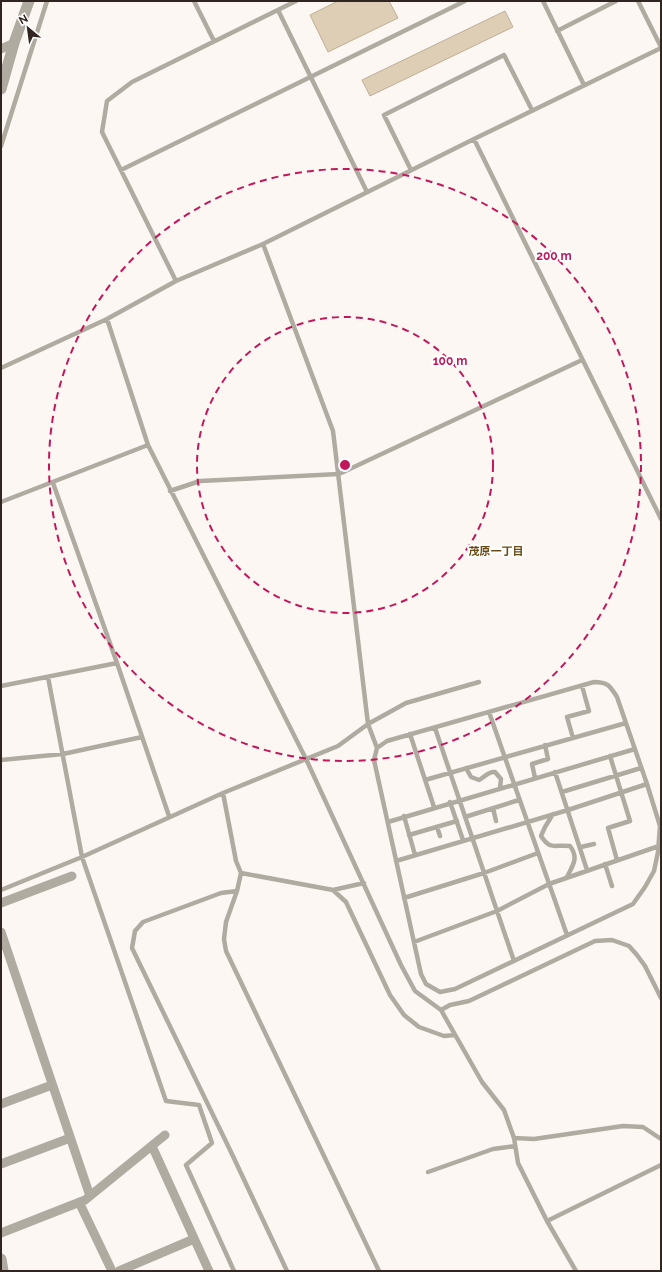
<svg xmlns="http://www.w3.org/2000/svg" width="662" height="1272" viewBox="0 0 662 1272" font-family="Raleway,'Noto Sans JP',sans-serif">
	<rect width="100%" height="100%" fill="#fdf7f4"/>
	<path fill="#deceb5" stroke="#beaf96" d="M338,1H389L398,18L328,52L310,15Z
		M505,11L513,27L370,96L362,80Z"/>
	<g fill="none" stroke-linecap="round" stroke-linejoin="round">
		<path stroke="#b0aba0" stroke-width="4.5" d="M194,1L214,41
			M543,1L584,85
			M638,1L661,47
			M278,10L367,192
			M557,31L616,1
			M474,139L661,519
			M1,146L47,1
			M121,170L465,1
			M411,170L384,115L504,55L532,110
			M263,244L333,431L368,724L377,748
			M176,281L102,132L107,101L132,82L296,1
			M107,319L148,445L306,759L401,965L415,991L441,1010L482,1082L504,1110L514,1138L518,1163L547,1221L576,1271
			M1,368L107,319L176,281L263,244L474,139L661,48
			M53,483L117,663L169,816
			M170,491L200,481L339,474L582,360
			M1,502L148,445
			M48,677L82,857L166,1101L199,1105L212,1143L186,1165L234,1271
			M594,682C608,682 610,686 617,697L647,784L660,826L658,852L654,871L645,887L633,904L455,989L440,992L426,984L421,974L374,760L377,748L387,741Z
			M1,686L117,663
			M489,712L567,935
			M435,728L514,961
			M410,734L434,807
			M573,738L567,717L589,711L582,686
			M610,756L630,821L608,828L617,860
			M1,760L63,754L142,737
			M466,768L471,777L479,780C485,777 488,771 495,772L501,779L500,788
			M555,772L587,870
			M535,778L532,764L548,759L545,745
			M425,780L626,723
			M562,792L641,768
			M223,793L236,861L241,873L237,891L226,922L224,939L226,951L379,1271
			M450,802L463,840
			M493,808L496,821
			M553,814L545,827L541,836C551,851 554,844 570,846C579,858 573,865 567,877
			M404,816L415,855
			M465,817L519,800
			M388,822L635,749
			M437,827L440,836
			M409,835L457,821
			M581,847L594,844
			M396,861L568,810L647,784
			M605,864L612,886
			M241,873L333,890L346,902L390,995L404,1015L419,1027L444,1036L455,1035
			M1,890L82,857L223,793L338,746L368,724L406,703L479,682
			M333,890L364,883
			M237,891L221,893L143,922L135,931L132,948L231,1152L287,1271
			M404,898L484,873L538,853
			M414,942L497,911L549,884L659,846
			M441,1010L450,1005L469,1001L595,941L612,940L629,946L637,955L645,966L661,998
			M514,1138L534,1139L623,1126L643,1127L661,1139
			M428,1172L493,1149L515,1146
			M547,1221L661,1165"/>
		<path stroke="#b0aba0" stroke-width="9" d="M1,49L14,43
			M1,903L72,876
			M1,932L90,1196
			M1,1104L52,1085
			M152,1146L209,1271
			M1,1164L70,1138
			M79,1202L112,1271
			M1,1233L85,1200L165,1135
			M119,1271L194,1239"/>
		<path stroke="#b0aba0" stroke-width="11" d="M1,89L14,43L29,1
			M1,1259L3,1271"/>
	</g>
	<g fill="none" stroke="#c2185b" stroke-width="2" stroke-dasharray="7 5">
		<circle cx="345" cy="465" r="148"/>
		<circle cx="345" cy="465" r="296"/>
	</g>
	<g text-anchor="middle" dominant-baseline="central" stroke-width="4" stroke-linejoin="round" paint-order="stroke">
		<g font-size="11" font-weight="bold" fill="#6a4a15" stroke="#fff">
			<text x="496" y="551">茂原一丁目</text>
		</g>
	</g>
	<circle cx="345" cy="465" r="6" fill="#c2185b" stroke="#fff" stroke-width="2"/>
	<g font-size="12" text-anchor="middle" font-weight="bold" fill="#c2185b" stroke="#fff" stroke-width="4" stroke-linejoin="round" paint-order="stroke">
		<text x="554" y="260">200 m</text>
		<text x="450" y="365">100 m</text>
	</g>
	<rect width="662" height="1272" fill="none" stroke="#302520" stroke-width="4"/>
	<g transform="translate(28 28) rotate(331)" stroke="#ffffff" stroke-width="3" paint-order="stroke">
	<path d="M0-3L7 15L0 10L-7 15Z" fill="#302520"/>
	<text y="-6" font-size="11" font-weight="bold" text-anchor="middle" fill="#302520">N</text>
	</g>
</svg>
